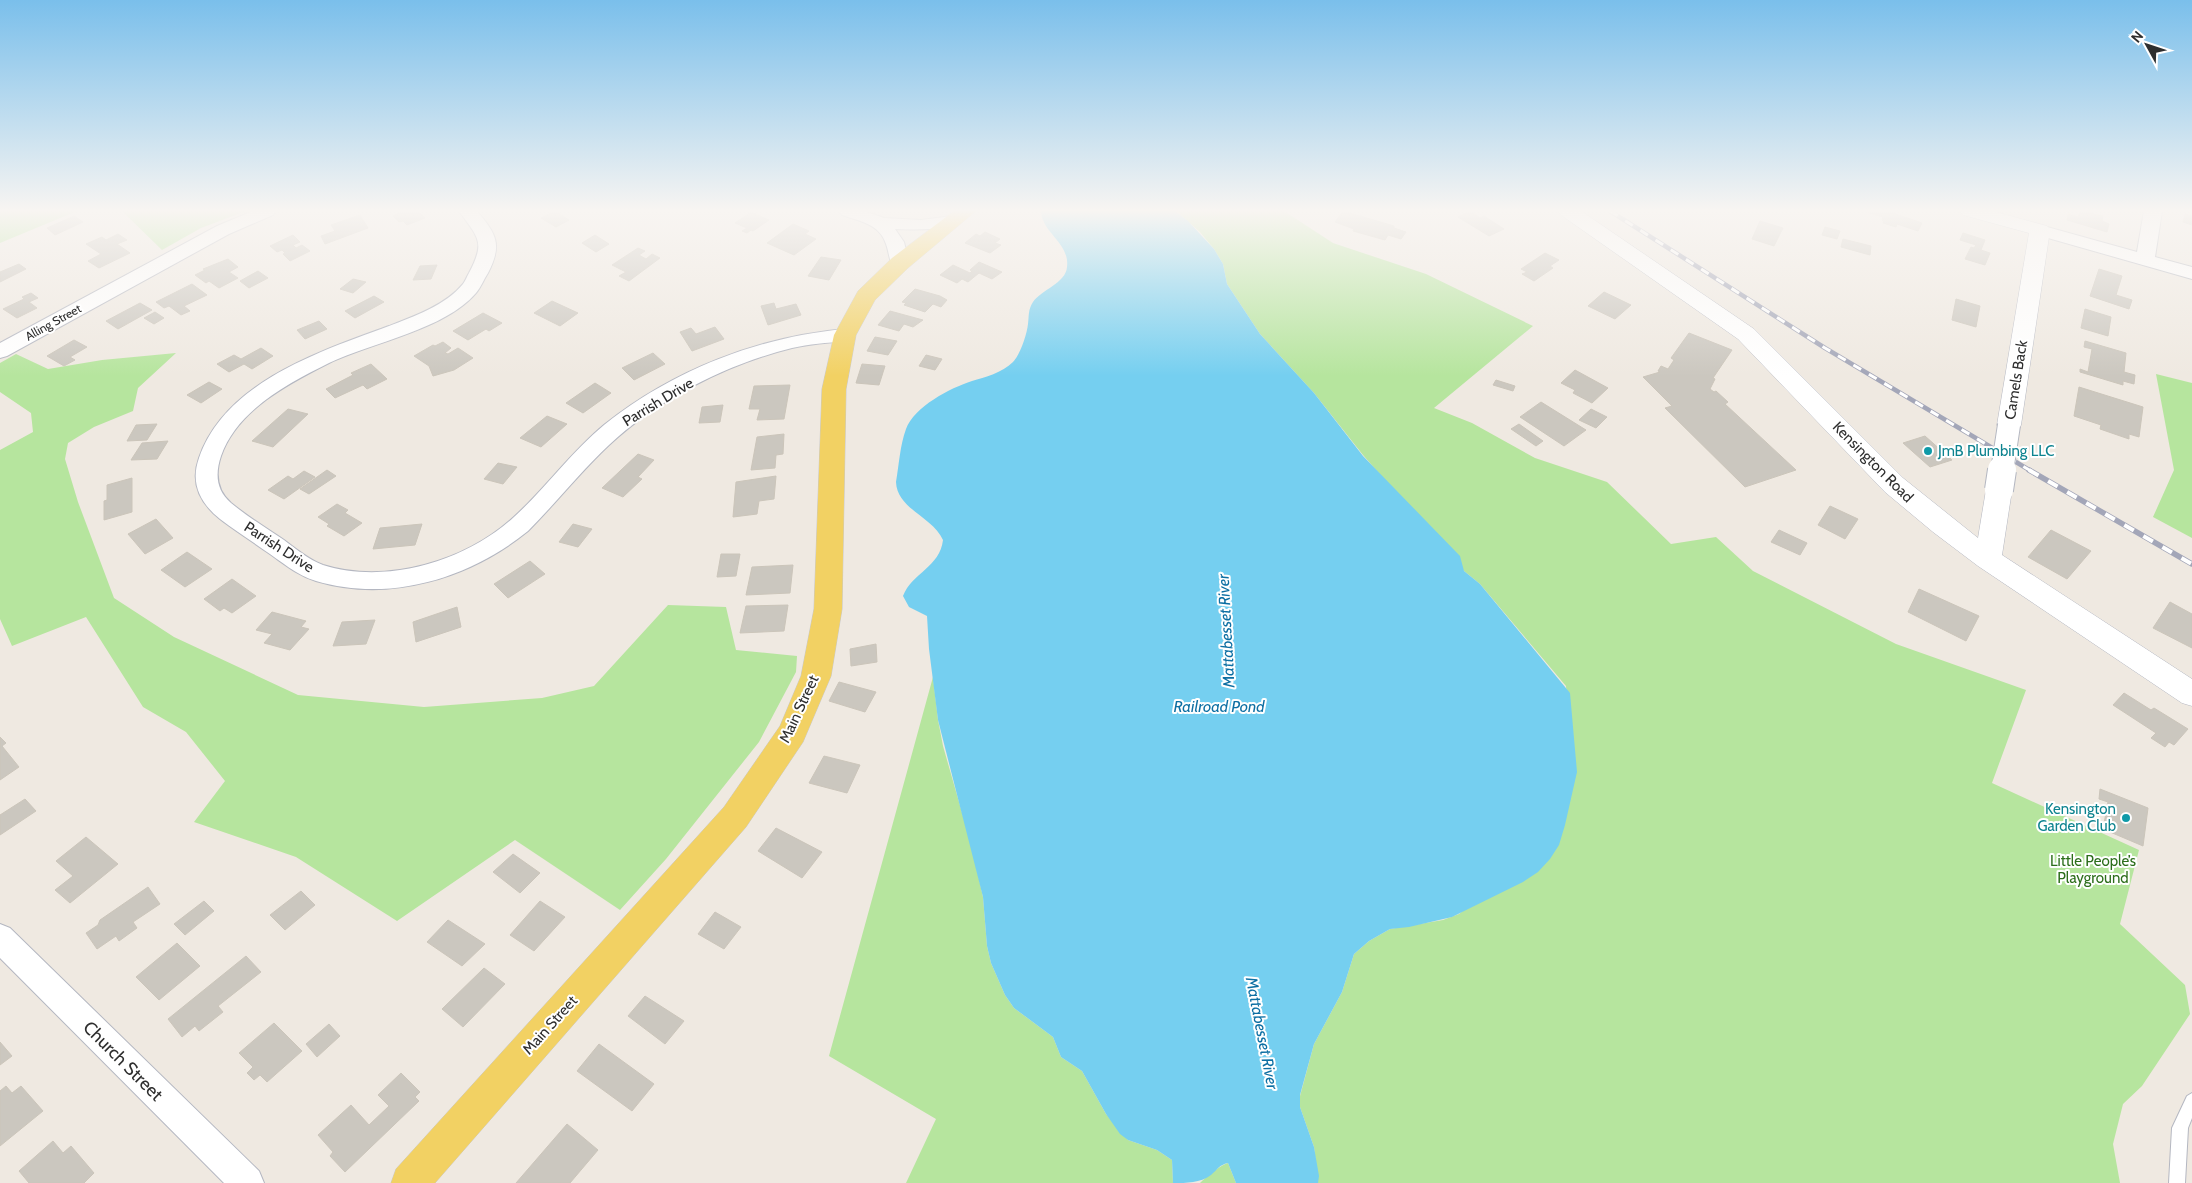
<svg xmlns="http://www.w3.org/2000/svg" width="2192" height="1183" viewBox="0 0 2192 1183" font-family="Cabin,sans-serif">
	<rect width="100%" height="100%" fill="#efe9e1"/>
	<path fill="#b6e59e" d="M0,211H77L0,243Z
		M122,211H246L201,228L162,250Z
		M1176,211H1284L1333,243L1426,274L1533,326L1434,408L1472,423L1535,458L1607,482L1671,544L1716,537L1753,571L1896,644L2026,690L1992,783L2139,850L2120,924L2185,985L2190,1014L2142,1086L2123,1104L2113,1144L2120,1183H1318L1314,1147L1300,1107V1096L1314,1044L1342,992L1354,954L1369,941L1390,929L1443,920L1459,914L1562,831L1573,786L1566,686L1480,584L1464,571L1363,455L1314,393L1260,334L1227,284L1223,264L1214,249L1200,232Z
		M176,353L138,388L133,411L94,427L68,443L65,459L78,502L114,598L174,637L298,695L424,707L542,698L594,686L668,605L726,607L736,650L797,656L796,672L759,742L666,859L620,910L515,840L397,921L296,857L194,822L225,781L186,732L143,707L86,617L12,646L0,619V450L33,432L31,413L0,392V363L16,354L48,369L102,360Z
		M2156,374L2192,383V538L2153,517L2174,470Z
		M933,677L938,720L943,746L971,844L983,897L987,946L991,963L1005,995L1014,1008L1053,1037L1061,1057L1082,1071L1106,1114L1128,1140L1157,1150L1172,1160L1173,1183H906L936,1119L829,1056Z
		M1228,1163L1236,1183H1200C1206,1177 1220,1165 1228,1163Z"/>
	<path fill="#75cff0" d="M1041,211H1175L1188,221L1214,249L1223,264L1227,284L1260,334L1314,393L1363,456L1460,556L1464,571L1480,584L1570,693L1577,772L1565,825L1559,845L1550,859L1538,872L1523,882L1452,917L1409,927L1390,929L1369,941L1354,954L1342,992L1314,1044L1300,1095V1107L1314,1147L1319,1176L1318,1183H1236L1228,1163C1219,1165 1218,1169 1211,1175C1200,1183 1187,1183 1173,1183L1172,1160L1157,1150L1128,1140L1120,1134L1106,1114L1082,1071L1061,1057L1053,1037L1014,1008L1005,995L991,963L987,946L983,897L938,720L929,649L927,616L909,607L903,596C912,573 940,567 943,540C933,517 897,509 896,482C899,465 900,445 906,429C914,407 950,388 972,381C985,377 1002,373 1013,362C1020,355 1027,334 1028,324C1029,315 1028,310 1033,302C1041,290 1066,283 1067,267C1070,243 1042,233 1041,211Z"/>
	<path fill="#cbc7bf" stroke="#cbc5ba" d="M402,211H418L425,218L407,225L403,221L399,222L393,216Z
		M555,211L569,220L556,227L541,218Z
		M1343,211L1394,226V228L1406,232L1401,239L1388,235L1385,240L1353,231L1354,229L1335,222Z
		M1470,211L1480,218L1484,216L1504,229L1489,236L1458,217Z
		M1863,211H1890V212L1922,223L1918,231L1897,224L1896,227L1883,223L1884,221L1882,220L1883,217Z
		M2080,211L2103,216L2102,221L2109,224L2107,232L2067,220L2068,214L2078,217Z
		M751,212L769,220L753,231L751,230L747,233L742,231L747,228L735,223Z
		M2185,214L2192,216V225L2183,222Z
		M360,215L368,228L325,244L321,236L335,231L331,225Z
		M74,216L83,222L55,235L47,228Z
		M1760,221L1783,228L1774,246L1752,239Z
		M793,224L809,231L805,234L816,239L794,255L767,243Z
		M1825,227L1840,231L1837,239L1822,235Z
		M985,232L1000,239L995,243L1001,245L990,253L965,243L976,234L980,236Z
		M1963,233L1985,240L1981,250L1990,253L1985,265L1965,259L1971,247L1974,248L1976,245L1960,240Z
		M118,234L127,240L117,244L130,253L99,268L88,261L101,254L86,244L102,237L106,240Z
		M293,235L300,242L293,245L296,248L302,245L310,251L290,261L283,254L285,253L282,250L277,252L270,246Z
		M595,235L609,244L596,252L582,243Z
		M1843,239L1871,246L1870,255L1841,247Z
		M638,248L645,251L639,255L646,259L652,254L660,258L629,281L619,276L626,272L612,265Z
		M1545,253L1559,260L1550,266L1553,268L1534,281L1522,274L1527,272L1521,269Z
		M821,257L841,260L829,280L808,276Z
		M228,259L238,267L229,272L238,278L219,288L209,281L206,283L195,275L205,270L203,269Z
		M979,262L1002,272L992,279L979,273L968,282L962,279L957,283L940,275L953,265L970,273L972,271L970,270Z
		M19,264L26,269L0,282V272Z
		M437,265L431,279L413,280L420,266Z
		M2099,269L2122,276L2116,295L2132,300L2129,309L2090,296Z
		M258,271L268,278L249,288L240,281Z
		M353,279L366,282L353,293L340,289Z
		M192,284L207,295L184,306L190,311L181,315L169,306L164,308L156,302Z
		M915,289L940,296L947,300L941,307L933,304L925,312L904,305L906,303L902,302Z
		M1604,292L1631,305L1615,319L1588,306Z
		M31,293L38,298L29,302L37,308L17,318L3,309L24,299L22,297Z
		M374,296L384,302L355,318L345,311Z
		M1956,299L1980,306L1976,327L1952,320Z
		M552,301L578,313L560,326L534,313Z
		M140,303L152,310L118,329L106,321Z
		M774,303L776,309L796,304L801,315L768,325L761,306Z
		M2085,309L2111,317L2108,336L2081,328Z
		M890,311L923,320L913,327L904,324L899,331L878,325Z
		M155,312L164,318L154,324L144,318Z
		M483,313L502,323L489,331L486,329L468,340L453,331Z
		M319,321L327,329L305,339L297,330Z
		M715,327L724,339L692,351L680,332L691,328L696,334Z
		M1689,333L1732,350L1713,378L1715,379L1710,389L1714,392L1716,391L1728,402L1725,404L1796,470L1745,487L1665,408L1672,406L1643,377L1660,372L1658,371L1661,366L1668,369L1674,360L1671,358Z
		M875,337L897,341L888,355L867,351Z
		M74,340L87,347L70,357L75,360L64,366L47,356Z
		M2085,341L2126,353L2124,372L2135,375L2134,384L2123,381V385L2080,372V369L2088,372L2092,349L2084,347Z
		M443,342L451,348L445,353L448,354L458,348L473,358L454,370L433,376L429,366L414,356L433,345L435,346Z
		M261,348L273,356L252,369L244,364L229,372L217,364L234,355L241,359Z
		M653,353L665,364L634,380L622,368Z
		M926,355L942,359L935,370L919,366Z
		M371,364L387,379L367,389L363,385L335,398L326,389L353,375L351,373Z
		M862,364L885,366L879,385L856,383Z
		M1575,370L1608,388L1592,403L1573,393L1575,390L1561,383Z
		M1496,380L1515,386L1513,391L1493,385Z
		M209,382L222,389L201,403L187,395Z
		M595,383L611,393L583,413L566,403Z
		M790,385L784,419L757,420L760,409H749L754,386Z
		M2079,387L2143,407L2139,437L2129,434V439L2100,429L2101,425L2074,416Z
		M1541,402L1586,430L1564,446L1520,417Z
		M723,405L720,422L699,423L702,407Z
		M288,409L308,414L273,447L252,441Z
		M1591,409L1607,417L1596,428L1579,420Z
		M547,416L567,424L541,447L520,438Z
		M157,424L147,440L127,441L136,425Z
		M1519,424L1543,441L1536,446L1511,429Z
		M784,434L783,454L776,455L775,468L751,470L757,437Z
		M1925,436L1952,460L1930,467L1903,443Z
		M168,441L157,459L131,460L142,443Z
		M638,454L654,460L638,477L642,479L623,497L602,488Z
		M498,463L517,467L503,484L484,479Z
		M327,470L336,476L309,494L300,489Z
		M304,471L315,477L284,499L268,490L288,476L293,479Z
		M776,476L774,499L759,501L757,514L733,517L736,482Z
		M132,478V512L104,520V501L107,500V485Z
		M337,504L348,510L345,513L362,523L344,536L327,526L329,524L318,517Z
		M1830,506L1858,519L1845,539L1818,525Z
		M156,519L173,538L145,554L128,534Z
		M422,524L415,545L373,549L380,528Z
		M573,524L592,529L578,547L559,542Z
		M1779,530L1807,543L1800,555L1771,542Z
		M2051,530L2091,551L2067,579L2028,557Z
		M187,552L212,569L185,587L161,570Z
		M721,554H740L736,576L717,577Z
		M530,561L545,574L508,598L494,584Z
		M793,565L790,593L746,595L752,567Z
		M232,579L256,596L232,613L224,608L220,611L204,599Z
		M1919,589L1979,616L1966,641L1908,612Z
		M2170,602L2192,614V648L2153,628Z
		M788,605L784,631L740,633L746,606Z
		M457,607L461,627L416,642L413,622Z
		M272,612L306,621L301,627L309,629L290,650L264,643L272,634L256,630Z
		M375,620L366,644L333,646L342,622Z
		M876,644L877,662L851,666L850,649Z
		M839,682L876,692L865,712L829,701Z
		M2124,693L2151,710L2154,708L2188,729L2174,745L2169,742L2165,747L2151,738L2156,733L2113,705Z
		M0,737L6,743L2,746L19,767L0,780Z
		M824,756L860,765L847,793L809,783Z
		M2100,789L2148,808L2143,846L2103,829L2108,802L2099,799Z
		M25,799L36,811L0,835V815Z
		M776,828L822,852L802,878L758,851Z
		M86,837L118,864L70,903L55,890L73,876L56,861Z
		M513,854L540,873L520,893L493,872Z
		M148,887L160,904L133,922L137,928L119,941L116,936L97,949L86,933L98,925L100,920Z
		M301,891L315,905L285,930L270,915Z
		M204,901L214,911L185,935L174,924Z
		M540,901L565,917L534,951L510,935Z
		M715,912L741,927L724,949L698,934Z
		M448,920L485,944L462,966L427,942Z
		M177,943L200,966L159,1000L136,977Z
		M246,956L261,972L218,1006L223,1012L199,1031L195,1026L182,1037L168,1019Z
		M484,968L505,984L463,1027L442,1009Z
		M645,996L684,1021L665,1044L628,1016Z
		M274,1023L302,1051L267,1082L260,1075L254,1080L247,1073L253,1067L239,1053Z
		M329,1024L340,1036L317,1057L306,1044Z
		M0,1042L12,1056L0,1065Z
		M599,1044L654,1084L632,1111L577,1071Z
		M401,1073L420,1092L415,1097L419,1101L345,1172L330,1156L333,1152L318,1135L351,1105L369,1125L389,1106L378,1095Z
		M6,1086L12,1093L21,1086L43,1111L0,1146V1091Z
		M567,1124L598,1150L570,1183H516Z
		M53,1141L63,1153L71,1146L94,1173L84,1183H29L19,1171Z"/>
	<g fill="none" stroke-linecap="round" stroke-linejoin="round">
		<defs>
			<path id="service" d="M2192,1093V1118L2188,1128L2185,1183H2169L2172,1128L2187,1096Z"/>
			<path id="minor" d="M253,211H276L273,215L229,234L7,356L0,358V343L217,226Z
				M459,211H477C496,234 503,244 488,273C484,279 481,287 476,293C444,330 373,342 329,363C289,383 237,410 221,456C215,474 216,490 231,503C248,517 266,528 284,540C296,549 309,560 323,565C387,585 466,561 514,517C546,488 571,452 604,425C673,370 758,337 845,329L852,331L855,335L852,339L845,341C827,343 809,344 792,348C727,364 658,399 609,445C580,472 556,503 528,531C470,578 390,603 316,581C296,575 281,561 264,550C249,539 234,530 220,519C200,503 190,483 199,458C225,382 321,351 389,326C413,317 446,305 463,284C466,280 467,276 469,273C486,241 478,238 459,211Z
				M839,211H864L884,218L921,220L952,216L958,217L961,221L958,225C937,230 917,230 895,229L904,242L909,263L907,267L900,269L893,267C889,260 889,252 886,244C880,224 859,221 842,215Z
				M2144,211H2162L2155,257L2192,267V279L2034,234L2031,230L2034,226L2040,225L2137,252Z
				M0,924L10,928L259,1171L264,1183H224L0,958Z"/>
			<path id="tertiary" d="M1558,211H1581L1754,329L1903,478L1978,538L1986,490L1990,483L1999,481L2008,483L2012,490L2002,555L2192,679V706L2182,703L1978,566L1933,532L1885,492L1738,339L1561,215Z
				M1960,211H1992L2047,226L2050,230L2021,425L2018,431L2009,433L2000,431L1997,425L2029,233L1963,215Z"/>
			<path id="primary" d="M954,211H976L908,268L875,300L856,335L846,389L842,609L831,676L803,742L746,827L435,1183H391L396,1169L724,807L780,726L801,676L814,609L822,389L834,335L858,291L892,258Z"/>
		</defs>
		<use href="#service" stroke="#b4b7c1" stroke-width="2"/>
		<use href="#minor" stroke="#b4b7c1" stroke-width="2"/>
		<use href="#tertiary" stroke="#b4b7c1" stroke-width="1"/>
		<use href="#primary" stroke="#c9c9c9" stroke-width="1"/>
		<use href="#service" fill="#fff" fill-rule="evenodd"/>
		<use href="#minor" fill="#fff" fill-rule="evenodd"/>
		<use href="#tertiary" fill="#fff" fill-rule="evenodd"/>
		<use href="#primary" fill="#f2d163" fill-rule="evenodd"/>
		<defs>
			<path id="rail-far1" d="M1610,211L1825,348L2031,471"/>
			<path id="rail" d="M2029,470L2192,564"/>
		</defs>
		<use href="#rail-far1" stroke="#a3a6b8" stroke-width="4.5"/>
		<use href="#rail" stroke="#a3a6b8" stroke-width="5.5"/>
		<use href="#rail-far1" stroke="#fff" stroke-width="3" stroke-dasharray="9" stroke-linecap="butt"/>
		<use href="#rail" stroke="#fff" stroke-width="4" stroke-dasharray="11" stroke-linecap="butt"/>
		<defs>
			<path id="tertiary-bridge-far1" d="M2002,471L2009,425"/>
			<path id="tertiary-bridge" d="M1999,490L2002,470"/>
		</defs>
		<use href="#tertiary-bridge-far1" stroke="#b4b7c1" stroke-width="24" stroke-linecap="butt"/>
		<use href="#tertiary-bridge" stroke="#b4b7c1" stroke-width="30" stroke-linecap="butt"/>
		<use href="#tertiary-bridge-far1" stroke="#fff" stroke-width="22"/>
		<use href="#tertiary-bridge" stroke="#fff" stroke-width="28"/>
	</g>
	<linearGradient id="sky" x2="0" y2="1"><stop stop-color="#7abfeb"/><stop offset="0.56" stop-color="#f8f5f2"/><stop offset="1" stop-color="#f8f5f2" stop-opacity="0"/></linearGradient>
	<rect width="2192" height="376" fill="url(#sky)"/>
	<g fill="#0f9aa8" stroke="#fff" stroke-width="2">
		<circle cx="1928" cy="451" r="5"/>
		<circle cx="2126" cy="818" r="5"/>
	</g>
	<g text-anchor="middle" dominant-baseline="central" stroke-width="4" stroke-linejoin="round" paint-order="stroke">
		<g font-size="12" fill="#2e2e2e" stroke="#fff">
			<text transform="translate(53 322) rotate(-29)">Alling Street</text>
		</g>
		<g font-size="15" fill="#2e2e2e" stroke="#fff">
			<text transform="translate(2016 380) rotate(-81)">Camels Back</text>
			<text transform="translate(658 402) rotate(-31)">Parrish Drive</text>
			<text transform="translate(1873 462) rotate(45)">Kensington Road</text>
			<text transform="translate(279 547) rotate(33)">Parrish Drive</text>
			<text transform="translate(799 709) rotate(-65)">Main Street</text>
			<text transform="translate(550 1025) rotate(-48)">Main Street</text>
		</g>
		<g font-size="15" fill="#0d838f" stroke="#fff" text-anchor="start">
			<text x="1938" y="451">JmB Plumbing LLC</text>
			<text x="2116" y="809" text-anchor="end">Kensington<tspan x="2116" dy="17">Garden Club</tspan></text>
		</g>
		<g font-size="15" fill="#2c6e1b" stroke="#fff">
			<text x="2093" y="861">Little People’s<tspan x="2093" dy="17">Playground</tspan></text>
		</g>
		<g font-size="16" font-style="italic" fill="#0d6fa3" stroke="#fff">
			<text transform="translate(1226 631) rotate(-93)">Mattabesset River</text>
			<text x="1219" y="706">Railroad Pond</text>
			<text transform="translate(1262 1033) rotate(79)">Mattabesset River</text>
		</g>
		<g font-size="18" fill="#2e2e2e" stroke="#fff">
			<text transform="translate(123 1061) rotate(45)">Church Street</text>
		</g>
	</g>
	<g transform="translate(2147 45) rotate(310)" stroke="#ffffff" stroke-width="4" paint-order="stroke">
	<path d="M0-4L9 19L0 12L-9 19Z" fill="#2e2e2e"/>
	<text y="-8" font-size="14" font-weight="bold" text-anchor="middle" fill="#2e2e2e">N</text>
	</g>
</svg>
